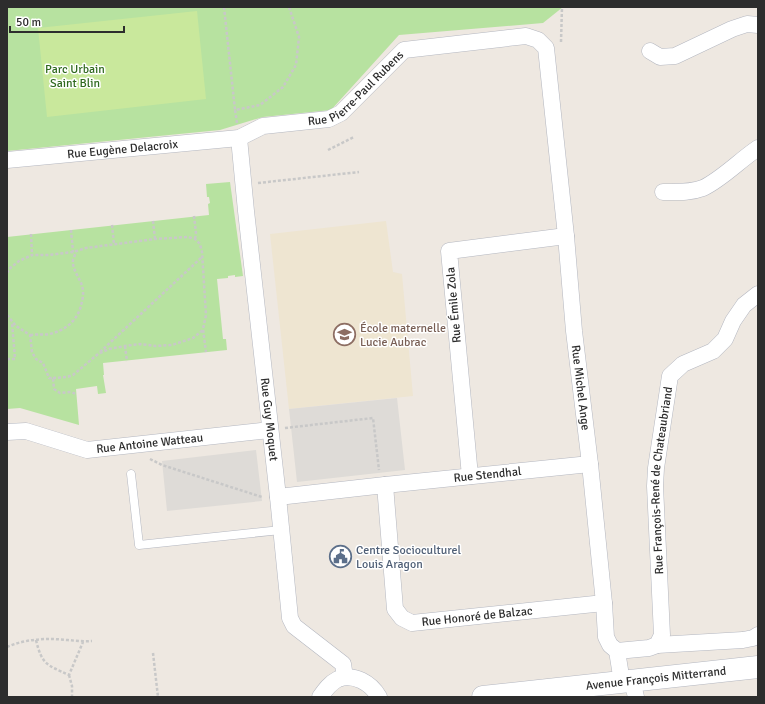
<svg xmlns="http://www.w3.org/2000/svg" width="765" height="704" viewBox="0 0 765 704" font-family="Signika,sans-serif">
	<rect width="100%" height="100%" fill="#eee8e1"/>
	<path fill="#eee5d1" d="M386,221L393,272L402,274L413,396L289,409L270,234Z"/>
	<path fill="#b7e2a0" d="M7,7H563L543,23L399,35L331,110L263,117L220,130L7,151Z
		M230,182L243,276L235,277V275L228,276V278L217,279L223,339H226L227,350L103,363L104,375H103L106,393L98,394L97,386L76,389L79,425L20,408L7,409V237L209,215L208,204L210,203L209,197H207L206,184Z"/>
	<path fill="#c9e89c" d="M197,11L206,99L47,117L38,28Z"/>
	<path fill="#dedbd7" d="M397,398L405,470L297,482L289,409Z
		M256,450L262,501L167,511L162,461Z"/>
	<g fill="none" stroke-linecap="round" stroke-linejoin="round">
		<defs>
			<path id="lane" d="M131,474L139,545L281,530"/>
			<g id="street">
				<path d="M650,51L660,57L675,56L732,29L747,24L758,25"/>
				<path id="s1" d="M239,138L246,211L278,497L290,618L294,626L343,664L345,677"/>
				<path id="s2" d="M7,160L239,138L263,126L329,119L341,113L404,50L526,36L538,40L546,48L566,236L574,331L590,464L604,603L606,637L610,645L617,651L622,682"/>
				<path d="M663,192C676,192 690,193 703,188C722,179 740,160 758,148"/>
				<path id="s3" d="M7,432L26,431L87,450L270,430"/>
				<path d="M470,476L449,251L566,236"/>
				<path id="s4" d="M385,485L590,464"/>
				<path id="s5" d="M278,497L385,485L395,609L402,618L412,623L604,603"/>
				<path d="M657,645L743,640L753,638L758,635"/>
				<path id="s6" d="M617,651L649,648L657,645L662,635L655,486L656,468L670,376L683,364L713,351L725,339L733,321L744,305L758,294"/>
				<path d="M632,681L636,697"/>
				<path d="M320,697C325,690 330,683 338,679C354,673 371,683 379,697"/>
			</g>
			<g id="secondary">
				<path id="s7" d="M483,697L758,667"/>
			</g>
		</defs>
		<use href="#lane" stroke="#b4b7c0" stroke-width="9"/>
		<use href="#street" stroke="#b4b7c0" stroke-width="17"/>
		<use href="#secondary" stroke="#b4b7c0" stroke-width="23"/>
		<path stroke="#c8c8c8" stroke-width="2.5" stroke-dasharray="3 2" stroke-linecap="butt" d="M224,7L235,110
			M561,42L562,7
			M237,123L235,110L260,105L283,87L296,65L299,37L289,7
			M328,150L354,137
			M258,183L359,172
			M194,216L196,233L195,239
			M153,221L155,239
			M112,225L114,244
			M71,230L73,252
			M31,234L32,255
			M7,273L9,269L19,261L32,255H49L73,252L86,248L155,239L188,237L195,239L200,244L202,252L206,315L203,329L206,352
			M7,315L16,326L30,335L32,352L36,359L43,363L49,378H53L54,389L60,393L71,392L76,394
			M30,335C37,334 43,335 49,334C65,331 78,320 81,305C83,299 84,292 82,286C80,278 72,270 73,260C74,258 75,254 76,252
			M125,346L127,361
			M100,352L202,257
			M7,359H15L12,322
			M53,378L67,377L73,375L98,354L109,349L125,346L140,344L156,346L172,345L193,338L203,330
			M285,428L373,418L379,470
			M150,459L162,465L262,497
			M36,640C42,665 47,665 69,675L83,642
			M7,647C20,641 36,639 50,639C64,639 78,642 92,641
			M153,653L158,697
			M69,675L72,686V697"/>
		<use href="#lane" stroke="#fff" stroke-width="8"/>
		<use href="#street" stroke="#fff" stroke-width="16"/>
		<use href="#secondary" stroke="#fff" stroke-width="22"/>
	</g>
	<defs>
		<symbol id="school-ring" viewBox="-11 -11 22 22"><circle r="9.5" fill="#fff" stroke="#8d6e63" stroke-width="1.5"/><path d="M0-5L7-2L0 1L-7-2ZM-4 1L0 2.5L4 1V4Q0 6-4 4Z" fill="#8d6e63"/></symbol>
		<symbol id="civic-ring" viewBox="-11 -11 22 22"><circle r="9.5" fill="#fff" stroke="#5c6f8a" stroke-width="1.5"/><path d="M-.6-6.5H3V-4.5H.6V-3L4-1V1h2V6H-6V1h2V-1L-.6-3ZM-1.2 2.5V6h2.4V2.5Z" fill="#5c6f8a"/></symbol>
	</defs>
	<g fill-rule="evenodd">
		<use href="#school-ring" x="332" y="322" width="25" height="25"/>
		<use href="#civic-ring" x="328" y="544" width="25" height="25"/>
	</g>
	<g text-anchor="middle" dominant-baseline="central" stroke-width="3" stroke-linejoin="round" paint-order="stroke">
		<g font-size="12" fill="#2f691e" stroke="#fff">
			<text x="75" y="69">Parc Urbain<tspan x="75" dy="14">Saint Blin</tspan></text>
		</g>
		<g font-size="12" fill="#2d2d2d" stroke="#fff">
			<text stroke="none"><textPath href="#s2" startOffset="365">Rue Pierre-Paul Rubens</textPath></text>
			<text stroke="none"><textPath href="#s2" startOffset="116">Rue Eugène Delacroix</textPath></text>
			<text transform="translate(454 305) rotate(-95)">Rue Émile Zola</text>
			<text stroke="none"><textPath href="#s2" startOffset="917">Rue Michel Ange</textPath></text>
			<text stroke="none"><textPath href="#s1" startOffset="283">Rue Guy Moquet</textPath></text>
			<text stroke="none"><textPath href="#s3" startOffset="146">Rue Antoine Watteau</textPath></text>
			<text stroke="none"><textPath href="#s4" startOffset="103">Rue Stendhal</textPath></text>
			<text stroke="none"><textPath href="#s6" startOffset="207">Rue François-René de Chateaubriand</textPath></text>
			<text stroke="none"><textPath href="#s5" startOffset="320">Rue Honoré de Balzac</textPath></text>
			<text stroke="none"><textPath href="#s7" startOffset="174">Avenue François Mitterrand</textPath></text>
		</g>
		<g font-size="12" fill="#785e54" stroke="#fff" text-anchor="start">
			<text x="360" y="328">École maternelle<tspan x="360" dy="14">Lucie Aubrac</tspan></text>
		</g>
		<g font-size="12" fill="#4e5e75" stroke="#fff" text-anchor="start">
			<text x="356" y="550">Centre Socioculturel<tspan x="356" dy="14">Louis Aragon</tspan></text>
		</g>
	</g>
	<rect width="765" height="704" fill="none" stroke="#2d2d2d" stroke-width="16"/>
	<path d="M10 26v6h114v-6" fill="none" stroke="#2d2d2d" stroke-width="2"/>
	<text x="16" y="26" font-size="12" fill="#2d2d2d" stroke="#ffffff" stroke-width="3" paint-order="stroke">50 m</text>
</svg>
